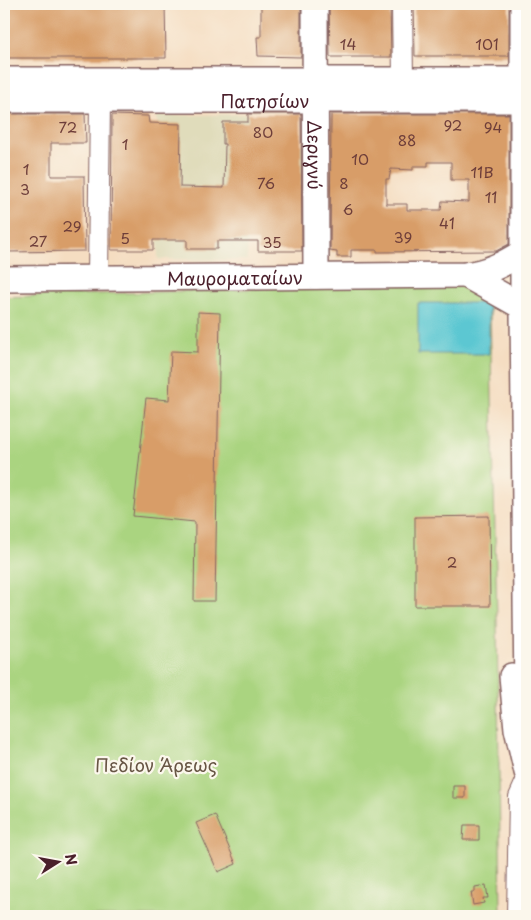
<svg xmlns="http://www.w3.org/2000/svg" width="531" height="920" viewBox="0 0 531 920" font-family="'Playpen Sans',sans-serif">
	<rect width="100%" height="100%" fill="#fbf7ec"/>
	<filter id="ink" filterUnits="userSpaceOnUse"><feTurbulence type="fractalNoise" baseFrequency=".02" numOctaves="2"/><feDisplacementMap in="SourceGraphic" scale="10" xChannelSelector="R" yChannelSelector="G"/><feConvolveMatrix kernelMatrix="1 2 1 2 8 2 1 2 1" color-interpolation-filters="sRGB"/></filter>
	<filter id="wash" filterUnits="userSpaceOnUse"><feTurbulence type="fractalNoise" baseFrequency=".0096" numOctaves="4" result="noise"/><feDisplacementMap in="SourceGraphic" scale="20" xChannelSelector="R" yChannelSelector="G"/><feGaussianBlur stdDeviation="1.12" result="paint"/><feColorMatrix in="noise" values="0 0 0 0 0 0 0 0 0 0 0 0 0 0 0 0 0 1.4 0 .05"/><feComposite in="paint" operator="in"/></filter>
	<g filter="url(#wash)">
		<rect width="100%" height="100%" fill="#f5ddc1"/>
		<path fill="#e0dcbb" d="M248,114L249,147L308,146L307,217L248,218L247,260L158,259L157,116Z"/>
		<path fill="#aad480" stroke="#7a7a56" d="M463,282L487,299L490,308L497,620L501,916H4V297Z"/>
		<path fill="#5bc7d2" stroke="#52737e" d="M418,303H489V354H418Z"/>
		<g id="blocks">
			<path fill="#d89d67" fill-rule="evenodd" d="M4,4H165L166,58H4Z
				M261,4H301V57L258,56L257,37H261Z
				M329,4H390L391,57H330Z
				M414,4H509V56H415Z
				M7,114H85L86,143H51V176H84L85,251L7,252Z
				M248,114H301L302,251H258V241H217V249H187V240H153V250H111L112,115L148,116L149,123L181,124L180,187L224,188L225,144H223V122H248Z
				M331,114H509V244L496,251L377,252V250H351V257H337V252L330,251ZM428,162H451V180H469V202L442,201L441,210H407V204H386V179H389L391,169L413,170V166H428Z
				M198,312L220,313L215,601H194L195,522L133,516L146,398L169,400L171,351L198,352Z
				M489,516L490,606H415V517Z
				M453,786H465V798H453Z
				M215,815L236,864L218,872L196,823Z
				M464,825H479V840H463Z
				M486,885L488,898H483L484,903L473,905L471,892H475V887Z"/>
		</g>
	</g>
	<g filter="url(#ink)">
		<use href="#blocks" fill-opacity="0" stroke="#866260" stroke-width="1"/>
		<g fill="none" stroke-linecap="round" stroke-linejoin="round">
			<defs>
				<path id="minor" d="M402,4L403,80
					M98,278L100,101
					M517,916L519,797L527,779"/>
				<g id="major">
					<path id="s1" d="M315,4L316,276"/>
					<path d="M523,4V312L527,696"/>
					<path d="M4,80H527"/>
					<path id="s2" d="M4,100H527"/>
					<path d="M466,275L523,307"/>
					<path id="s3" d="M4,279L466,275C488,272 504,264 523,252"/>
					<path d="M512,676L517,729L527,772"/>
				</g>
			</defs>
			<use href="#minor" stroke="#866260" stroke-width="22"/>
			<use href="#major" stroke="#866260" stroke-width="28"/>
			<use href="#minor" stroke="#fff" stroke-width="20"/>
			<use href="#major" stroke="#fff" stroke-width="25"/>
		</g>
	</g>
	<g text-anchor="middle" dominant-baseline="central" stroke-width="4.5" stroke-linejoin="round" paint-order="stroke">
		<g font-size="15" fill="#6e3e3a">
			<text x="348" y="43">14</text>
			<text x="487" y="43">101</text>
			<text x="453" y="124">92</text>
			<text x="68" y="126">72</text>
			<text x="493" y="126">94</text>
			<text x="263" y="131">80</text>
			<text x="407" y="139">88</text>
			<text x="125" y="143">1</text>
			<text x="360" y="158">10</text>
			<text x="26" y="168">1</text>
			<text x="482" y="171">11Β</text>
			<text x="266" y="182">76</text>
			<text x="344" y="182">8</text>
			<text x="25" y="188">3</text>
			<text x="491" y="196">11</text>
			<text x="348" y="208">6</text>
			<text x="447" y="222">41</text>
			<text x="72" y="225">29</text>
			<text x="403" y="236">39</text>
			<text x="125" y="237">5</text>
			<text x="38" y="240">27</text>
			<text x="272" y="241">35</text>
			<text x="452" y="561">2</text>
		</g>
		<g font-size="18" fill="#4a1f2b" stroke="#fbf7ec">
			<text stroke="none"><textPath href="#s2" startOffset="261">Πατησίων</textPath></text>
			<text stroke="none"><textPath href="#s1" startOffset="151">Δεριγνύ</textPath></text>
			<text stroke="none"><textPath href="#s3" startOffset="231">Μαυροματαίων</textPath></text>
		</g>
		<g font-size="18" fill="#675544" stroke="#fbf7ec">
			<text x="156" y="764">Πεδίον Άρεως</text>
		</g>
	</g>
	<rect width="531" height="920" fill="none" stroke="#fbf7ec" stroke-width="20"/>
	<g transform="translate(58 862) rotate(79)" stroke="#fbf7ec" stroke-width="4" paint-order="stroke">
	<path d="M0-4L9 19L0 12L-9 19Z" fill="#4a1f2b"/>
	<text y="-8" font-size="14" font-weight="bold" text-anchor="middle" fill="#4a1f2b">N</text>
	</g>
</svg>
